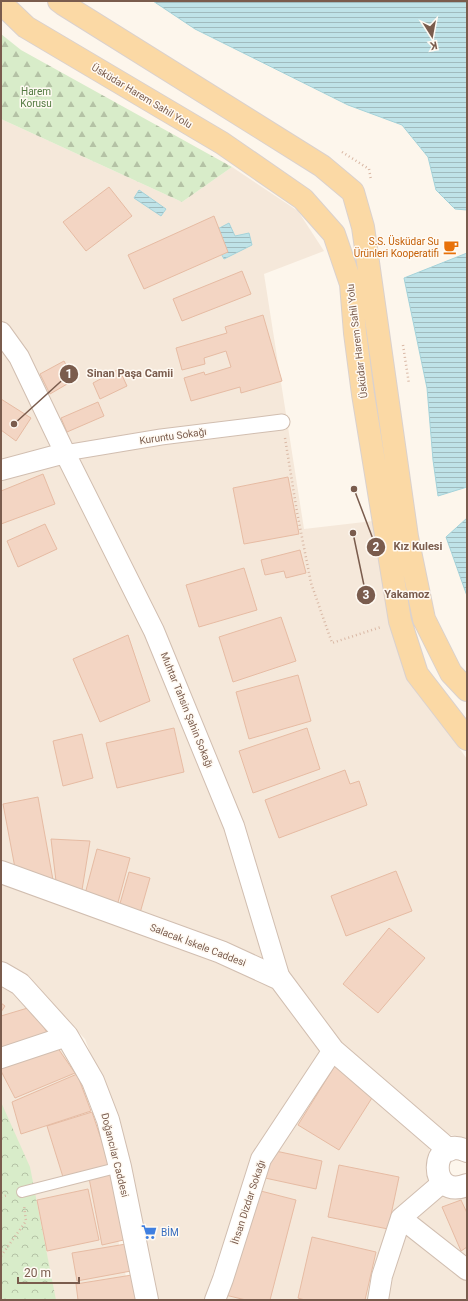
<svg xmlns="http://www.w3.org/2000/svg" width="468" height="1301" viewBox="0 0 468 1301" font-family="Roboto,sans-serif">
	<defs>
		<pattern id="forest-firs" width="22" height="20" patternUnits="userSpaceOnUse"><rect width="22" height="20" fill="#d8ecc9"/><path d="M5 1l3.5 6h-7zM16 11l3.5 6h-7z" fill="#b4c2a5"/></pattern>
		<pattern id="park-crowns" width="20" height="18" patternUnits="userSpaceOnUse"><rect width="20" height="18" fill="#d8ecc9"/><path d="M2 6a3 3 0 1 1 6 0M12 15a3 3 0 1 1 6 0" fill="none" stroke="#b4c2a5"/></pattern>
		<pattern id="water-rules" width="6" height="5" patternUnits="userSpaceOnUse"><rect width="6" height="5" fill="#bfe3e8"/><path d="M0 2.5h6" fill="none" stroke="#a0bbbe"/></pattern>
	</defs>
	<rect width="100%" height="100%" fill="#fdf6ec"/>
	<path fill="#f5e8da" d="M1,119L182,202L232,167L298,211L324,251L264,274L304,529L373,521L395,643L450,735L467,759V1139L443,1133L330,1038L252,1159L204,1300H159L110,1105L85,1039L29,981L1,962Z
		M1,974L23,987L84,1082L131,1300H1Z
		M334,1058L429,1146L434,1185L467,1193V1300H223L269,1163Z"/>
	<path fill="url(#forest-firs)" d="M1,34L21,50L232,167L182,202L1,119Z"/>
	<path fill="url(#park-crowns)" d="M1,1102L30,1167L56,1300H1Z"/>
	<path fill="url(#water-rules)" stroke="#a5d3da" d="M153,1H467V210L455,209L436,190L428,157L402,125L348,105L195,29Z
		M139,190L166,209L161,216L134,198Z
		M229,223L235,236L249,233L252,245L224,259L210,233Z
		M467,253V487L438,496L433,460L427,388L404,278Z
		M467,518V596L446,537Z"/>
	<path fill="#f3d5c3" stroke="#e6bba3" d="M109,187L132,216L86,251L63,222Z
		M214,216L228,252L144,289L128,255Z
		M242,271L251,294L182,321L173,299Z
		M263,315L282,381L241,393L240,387L191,401L184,378L204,372L205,375L231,367L226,351L204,358L205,364L182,370L176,348L227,333L225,327Z
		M64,361L74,380L50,394L40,374Z
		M119,369L127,386L100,399L93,383Z
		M1,399L31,418L16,441L1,430Z
		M98,402L104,416L67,432L61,418Z
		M43,474L55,504L1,524V491Z
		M288,477L299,534L244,544L233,488Z
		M45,524L57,549L18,567L7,541Z
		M300,550L306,573L286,578L284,571L265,575L261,560Z
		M244,568L257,610L199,627L186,585Z
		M281,617L296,661L233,682L219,637Z
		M128,635L150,701L100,722L73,659Z
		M298,675L311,721L249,739L236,692Z
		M174,728L184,772L117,788L106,743Z
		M307,728L320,769L253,793L239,751Z
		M82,734L93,778L63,786L53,741Z
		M345,770L350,784L359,781L367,805L279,838L265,800Z
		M38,797L53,880L15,868L3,804Z
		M51,839L90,841L82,890L56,881Z
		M97,849L130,858L117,906L85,894Z
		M396,871L412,911L346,936L331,896Z
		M129,872L150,878L140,913L119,907Z
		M389,928L425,958L378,1013L343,984Z
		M1,1003L5,1006L1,1012Z
		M31,1007L51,1039L1,1055V1016Z
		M55,1044L75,1073L15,1098L1,1071V1066Z
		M336,1064L377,1090L339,1150L298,1125Z
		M77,1074L91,1111L21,1134L12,1102Z
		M92,1112L110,1166L63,1177L47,1126Z
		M271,1150L322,1161L316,1189L265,1178Z
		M339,1165L399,1177L388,1229L328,1217Z
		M115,1173L128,1239L102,1245L89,1178Z
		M249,1188L296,1200L270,1300H246L221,1294Z
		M88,1189L99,1240L47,1251L37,1200Z
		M461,1200L467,1213V1247L461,1251L442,1207Z
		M312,1237L376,1252L365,1300H305L298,1298Z
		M126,1244L131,1271L77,1281L72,1253Z
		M132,1275L136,1300H78L76,1284Z"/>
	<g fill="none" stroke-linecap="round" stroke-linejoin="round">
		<defs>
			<path id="service" d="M22,1192L120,1167"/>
			<path id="pedestrian" d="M65,453L161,437L282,422"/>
			<path id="minor" d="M1,332L19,357L65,453L154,631L234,826L280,979
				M1,470L65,453
				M1,1058L67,1036
				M401,1218L467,1270
				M215,1300L223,1279L261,1159L333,1050
				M378,1300L382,1276L401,1218L443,1182"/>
			<path id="tertiary" d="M1,872L221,952L280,979L333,1050L449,1150
				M1,973L20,984L67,1036L93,1081L108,1120L120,1167L147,1300
				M467,1151C429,1133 427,1201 467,1185"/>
			<path id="primary" d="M59,1L63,4L322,166L353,192L363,227L407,537L424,619L451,673L467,690
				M1,3L26,27L222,143L303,199L334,234L351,284L355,333L363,394L400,621L417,674L467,739"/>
		</defs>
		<use href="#service" stroke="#d1beb0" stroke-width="12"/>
		<use href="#pedestrian" stroke="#d1beb0" stroke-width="17"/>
		<use href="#minor" stroke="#d1beb0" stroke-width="22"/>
		<use href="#tertiary" stroke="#d1beb0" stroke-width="24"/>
		<use href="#primary" stroke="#dad1cd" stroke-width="24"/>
		<path stroke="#d9b8a5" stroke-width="2.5" stroke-dasharray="1 3" stroke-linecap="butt" d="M342,152L369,169L371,180
			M403,345L409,384
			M285,438L297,512L311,583L332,643L381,627
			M1,1197L8,1195
			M1,1256L26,1221L24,1206"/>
		<use href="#service" stroke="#fff" stroke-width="10"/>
		<use href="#pedestrian" stroke="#fff" stroke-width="15"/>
		<use href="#minor" stroke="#fff" stroke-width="20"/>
		<use href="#tertiary" stroke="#fff" stroke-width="22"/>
		<use href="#primary" stroke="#fbd9a5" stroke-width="22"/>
	</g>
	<defs>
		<symbol id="cafe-bare" viewBox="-9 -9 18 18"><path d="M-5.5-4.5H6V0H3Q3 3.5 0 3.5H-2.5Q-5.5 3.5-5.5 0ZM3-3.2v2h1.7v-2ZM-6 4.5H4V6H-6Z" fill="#e8710a" stroke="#fffaf3" stroke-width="2.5" paint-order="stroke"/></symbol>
		<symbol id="supermarket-bare" viewBox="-9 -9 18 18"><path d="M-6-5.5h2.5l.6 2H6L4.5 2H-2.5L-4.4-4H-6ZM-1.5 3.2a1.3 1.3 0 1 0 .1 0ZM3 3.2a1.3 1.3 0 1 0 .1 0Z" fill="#3f7fe0" stroke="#fffaf3" stroke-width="2.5" paint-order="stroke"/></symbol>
	</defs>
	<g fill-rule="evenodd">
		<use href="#cafe-bare" x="440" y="236" width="22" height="22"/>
		<use href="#supermarket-bare" x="138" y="1221" width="22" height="22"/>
	</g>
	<g text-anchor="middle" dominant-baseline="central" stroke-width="3" stroke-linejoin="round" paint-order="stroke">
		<g font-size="10" fill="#537a41" stroke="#fffaf3">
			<text x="36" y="91">Harem<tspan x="36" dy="12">Korusu</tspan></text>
		</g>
		<g font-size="10" fill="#7a5c4d" stroke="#fffaf3">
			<text transform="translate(142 96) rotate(31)">Üsküdar Harem Sahil Yolu</text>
			<text transform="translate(357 341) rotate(-97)">Üsküdar Harem Sahil Yolu</text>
			<text transform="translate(173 436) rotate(-8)">Kuruntu Sokağı</text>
			<text transform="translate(187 710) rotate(68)">Muhtar Tahsin Şahin Sokağı</text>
			<text transform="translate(198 945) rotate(21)">Salacak İskele Caddesi</text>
			<text transform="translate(115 1155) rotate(76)">Doğancılar Caddesi</text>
			<text transform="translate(248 1202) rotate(-72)">İhsan Dizdar Sokağı</text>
		</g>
		<g font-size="10" fill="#c56008" stroke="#fffaf3" text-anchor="end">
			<text x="439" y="241">S.S. Üsküdar Su<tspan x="439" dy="12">Ürünleri Kooperatifi</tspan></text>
		</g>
		<g font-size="10" fill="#366cbe" stroke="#fffaf3" text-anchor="start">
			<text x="161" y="1232">BİM</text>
		</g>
	</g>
	<path fill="none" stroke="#7a5c4d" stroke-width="1.5" d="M14 424L69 374M354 489L376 547M353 533L366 595"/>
	<g fill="#7a5c4d" stroke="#fffaf3" stroke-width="1.5">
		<circle cx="14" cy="424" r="4"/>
		<circle cx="354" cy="489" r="4"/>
		<circle cx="353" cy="533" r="4"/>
		<circle cx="69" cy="374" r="10"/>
		<circle cx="376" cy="547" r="10"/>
		<circle cx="366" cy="595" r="10"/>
	</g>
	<g font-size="12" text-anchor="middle" font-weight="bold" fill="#fff">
		<text x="69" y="378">1</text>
		<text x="376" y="551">2</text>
		<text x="366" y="599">3</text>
	</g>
	<g font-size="11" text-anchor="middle" font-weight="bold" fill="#7a5c4d" stroke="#fffaf3" stroke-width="3" stroke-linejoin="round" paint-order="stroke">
		<text x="130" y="377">Sinan Paşa Camii</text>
		<text x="418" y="550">Kız Kulesi</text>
		<text x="407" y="598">Yakamoz</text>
	</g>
	<rect width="468" height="1301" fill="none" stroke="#7a5c4d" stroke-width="4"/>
	<g transform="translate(432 36) rotate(169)" stroke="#fffaf3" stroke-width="3" paint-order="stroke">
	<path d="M0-3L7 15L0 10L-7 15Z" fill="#7a5c4d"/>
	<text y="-6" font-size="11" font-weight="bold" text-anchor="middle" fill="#7a5c4d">K</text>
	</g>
	<path d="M18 1277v6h61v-6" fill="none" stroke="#7a5c4d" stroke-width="2"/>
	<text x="24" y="1277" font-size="12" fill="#7a5c4d" stroke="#fffaf3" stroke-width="3" paint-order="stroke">20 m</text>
</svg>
